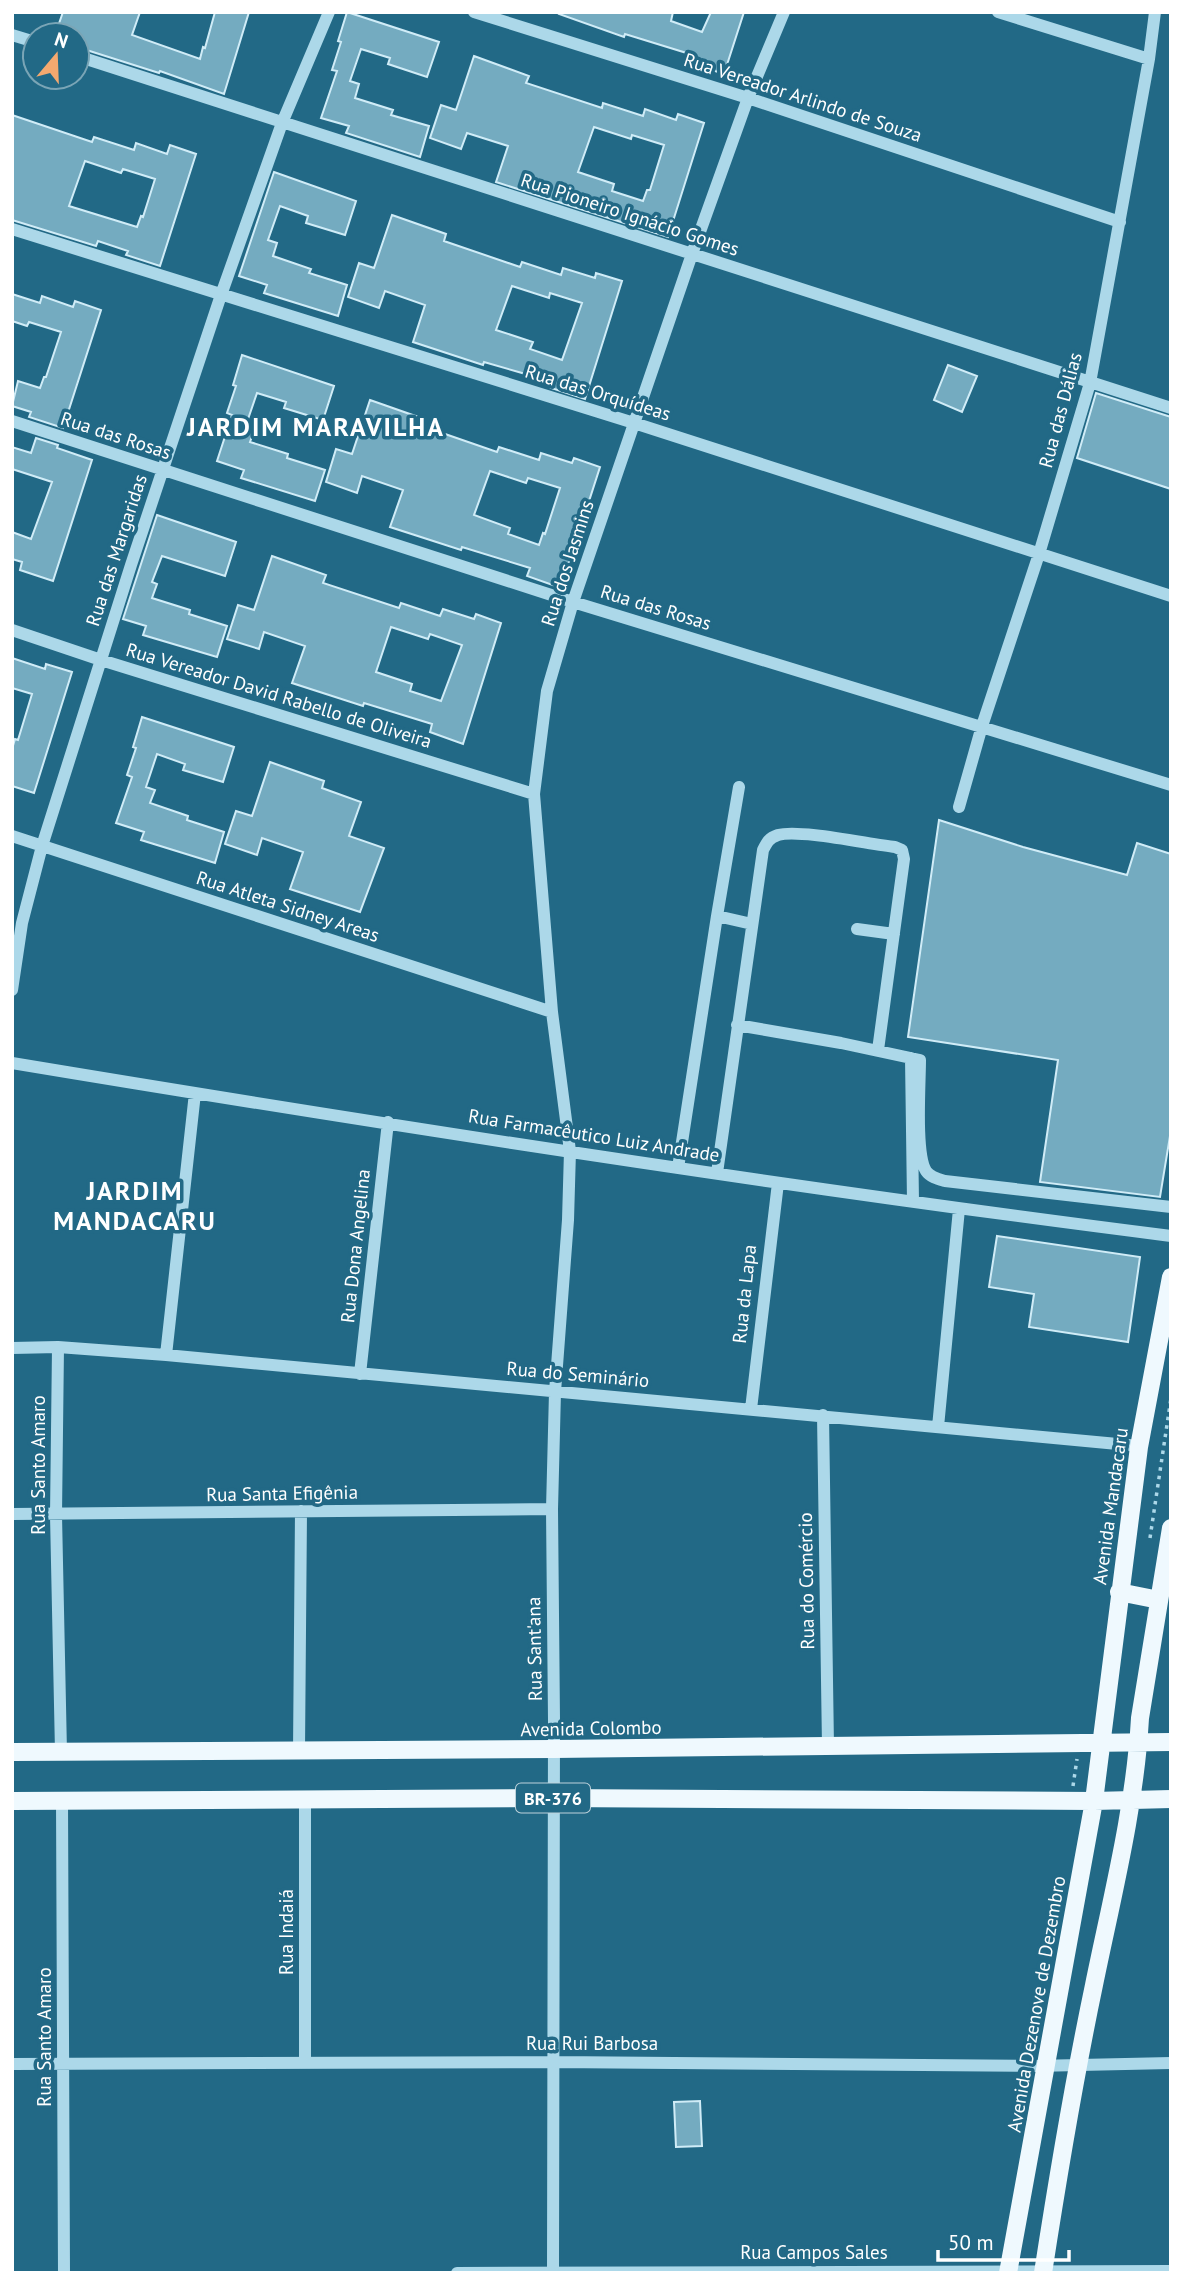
<svg xmlns="http://www.w3.org/2000/svg" width="1183" height="2285" viewBox="0 0 1183 2285" font-family="'PT Sans',sans-serif">
	<rect width="100%" height="100%" fill="#226986"/>
	<path fill="#74abc0" stroke="#d0ecf7" stroke-width="2" fill-rule="evenodd" d="M63,12H140L132,35L200,59L203,47L205,48L215,12H249L224,94L160,71L159,73L77,47V35H55Z
		M347,12L439,42L427,77L388,64L390,58L361,49L350,81L359,84L355,98L393,110L391,115L429,126L420,157L346,133L349,126L321,118L337,71L332,70L341,42L338,41Z
		M560,12H673L671,21L702,32L711,12H744L724,74L691,63L693,55L625,34L624,37L559,14Z
		M474,56L529,76L526,83L602,108L603,103L643,116L645,109L676,120L678,114L704,123L668,237L496,182L508,146L467,133L461,149L430,138L441,105L456,110ZM594,127L631,139L632,135L664,145L650,190H647L643,201L612,191L614,184L578,172Z
		M12,115L92,142L94,137L134,150L136,143L167,154L170,145L196,154L160,266L126,255L128,251L98,241L96,246L12,220ZM85,161L121,173L123,169L155,179L143,217L141,216L137,227L69,206Z
		M274,172L356,201L345,235L306,223L308,216L280,206L268,240L277,243L273,256L311,269L309,273L347,285L338,316L264,293L267,285L239,276Z
		M392,215L446,234L444,241L520,267L522,262L561,275L563,268L595,278L596,273L622,281L585,399L551,388L553,383L522,373L484,362L483,365L413,342L425,305L385,291L379,308L348,297L359,263L374,268ZM512,286L549,298L550,293L582,303L562,360L530,349L533,342L496,330Z
		M12,294L40,303L42,296L73,307L75,301L101,310L63,428L29,417L31,412L12,406L18,381L40,388L44,377H46L61,332L29,322L27,326L12,321Z
		M242,355L334,386L323,420L284,408L286,402L257,393L246,425L255,428L250,442L288,454L287,458L325,470L315,501L241,478L244,470L217,461L232,415L227,413L236,386L233,385Z
		M948,365L977,376L962,412L934,400Z
		M1096,393L1171,417V489L1077,458Z
		M370,400L424,419L422,426L497,452L499,447L539,460L541,453L572,463L574,458L600,467L561,588L527,576L530,568L462,547L461,550L390,527L403,490L362,476L357,493L326,482L336,449L352,454ZM490,471L526,483L528,478L560,488L545,534L543,533L539,545L508,534L510,528L474,515Z
		M36,438L58,445L57,448L92,460L53,581L20,570L22,562L12,559V532L31,539L52,482L12,469V447L31,453Z
		M157,515L236,542L225,576L162,556L152,582L157,584L152,598L190,610L189,614L227,626L217,657L143,635L146,626L123,619Z
		M272,556L326,575L323,583L399,608L401,603L440,616L443,609L474,619L476,614L501,623L463,744L430,732L432,724L364,703L363,706L292,683L305,646L264,632L259,649L227,639L238,605L254,610ZM391,627L428,639L430,634L462,645L441,701L410,691L412,684L376,672Z
		M12,658L45,669L46,664L72,672L34,793L12,786V749L15,739L18,740L32,694L12,688Z
		M142,717L234,747L223,782L183,770L185,764L157,754L146,787L155,790L150,803L188,816L187,820L224,832L215,863L141,840L144,832L116,823L132,777L127,775L136,748L133,747Z
		M270,762L324,781L322,788L361,802L349,836L384,848L360,912L290,889L303,852L262,838L257,855L225,844L236,811L252,816Z
		M939,820L1023,847L1127,875L1137,843L1171,854V1130L1160,1197L1040,1182L1058,1060L908,1037Z
		M997,1236L1140,1257L1128,1342L1029,1327L1034,1294L989,1287Z
		M700,2101L702,2146L676,2147L674,2102Z"/>
	<g fill="none" stroke-linecap="round" stroke-linejoin="round">
		<path stroke="#acd8e9" stroke-width="3.5" stroke-dasharray="3.5 5" stroke-linecap="butt" d="M1150,1538L1171,1398
			M1073,1786L1077,1759"/>
		<path stroke="#acd8e9" stroke-width="12" d="M474,12L748,98L1120,222
			M998,12L1149,59
			M12,35L35,42
			M77,56L1171,408
			M12,229L634,423L1171,596
			M12,421L573,602L1171,785
			M12,630L101,660L534,794
			M739,787L717,916L752,924
			M959,807L982,726L1039,554L1090,383L1149,59L1155,12
			M12,836L552,1012
			M857,929L894,934
			M12,990L22,923L42,846L131,565L221,295L282,123L329,12
			M737,1025L841,1043L920,1060C920,1083 915,1154 926,1171C930,1177 938,1179 945,1181L1171,1207
			M911,1058L913,1202
			M12,1063C397,1127 783,1187 1171,1236
			M678,1168L717,916
			M717,1173L763,850C767,842 769,838 778,835C799,829 868,844 895,847L902,850L904,859L878,1050
			M58,1347L56,1515L61,1752
			M12,1348L58,1347L166,1355L1139,1446
			M166,1355L195,1093
			M360,1374L388,1122
			M751,1409L778,1183
			M823,1415L828,1746
			M938,1427L959,1209
			M12,1514L552,1509
			M299,1751L301,1511
			M62,1801L64,2273
			M305,2063V1800
			M12,2064L554,2062L1034,2066L1171,2063
			M457,2273L1171,2271
			M553,2273L554,1721L552,1509L555,1392L568,1220L570,1151L552,1012L534,794L547,691L573,602L692,254L748,98L784,12"/>
		<path stroke="#eff9fe" stroke-width="18" d="M1119,1592L1159,1600
			M12,1752L554,1749L1171,1742
			M12,1801L554,1798L1094,1801L1171,1799
			M1008,2273L1094,1801L1139,1447L1171,1277
			M1043,2273C1058,2176 1074,2080 1094,1985C1112,1897 1135,1808 1140,1718L1171,1528"/>
	</g>
	<g text-anchor="middle" dominant-baseline="central" stroke-width="7" stroke-linejoin="round" paint-order="stroke">
		<rect fill="#226986" stroke="#bdd2db" stroke-width="2" x="516" y="1783.5" width="74" height="29" rx="5"/>
		<g font-size="18" font-weight="bold" fill="#fff">
			<text x="553" y="1798">BR-376</text>
		</g>
		<g font-size="19" fill="#fff" stroke="#226986">
			<text transform="translate(803 97) rotate(18)">Rua Vereador Arlindo de Souza</text>
			<text transform="translate(630 214) rotate(18)">Rua Pioneiro Ignácio Gomes</text>
			<text transform="translate(598 392) rotate(17)">Rua das Orquídeas</text>
			<text transform="translate(1060 410) rotate(-75)">Rua das Dálias</text>
			<text transform="translate(116 435) rotate(18)">Rua das Rosas</text>
			<text transform="translate(116 550) rotate(-72)">Rua das Margaridas</text>
			<text transform="translate(567 563) rotate(-72)">Rua dos Jasmins</text>
			<text transform="translate(656 607) rotate(17)">Rua das Rosas</text>
			<text transform="translate(279 695) rotate(17)">Rua Vereador David Rabello de Oliveira</text>
			<text transform="translate(288 906) rotate(18)">Rua Atleta Sidney Areas</text>
			<text transform="translate(594 1135) rotate(9)">Rua Farmacêutico Luiz Andrade</text>
			<text transform="translate(355 1246) rotate(-84)">Rua Dona Angelina</text>
			<text transform="translate(744 1294) rotate(-84)">Rua da Lapa</text>
			<text transform="translate(578 1374) rotate(5)">Rua do Seminário</text>
			<text transform="translate(38 1465) rotate(-90)">Rua Santo Amaro</text>
			<text transform="translate(282 1493) rotate(-1)">Rua Santa Efigênia</text>
			<text transform="translate(1110 1506) rotate(-82)">Avenida Mandacaru</text>
			<text transform="translate(806 1581) rotate(-91)">Rua do Comércio</text>
			<text transform="translate(534 1649) rotate(-91)">Rua Sant'ana</text>
			<text transform="translate(591 1728) rotate(-1)">Avenida Colombo</text>
			<text transform="translate(286 1932) rotate(-90)">Rua Indaiá</text>
			<text transform="translate(1036 2004) rotate(-80)">Avenida Dezenove de Dezembro</text>
			<text transform="translate(44 2037) rotate(-90)">Rua Santo Amaro</text>
			<text x="592" y="2043">Rua Rui Barbosa</text>
			<text x="814" y="2252">Rua Campos Sales</text>
		</g>
		<g font-size="26" font-weight="bold" letter-spacing="2" fill="#fff" stroke="#226986">
			<text x="316" y="426">JARDIM MARAVILHA</text>
			<text x="135" y="1190">JARDIM<tspan x="135" dy="30">MANDACARU</tspan></text>
		</g>
	</g>
	<rect width="1183" height="2285" fill="none" stroke="#ffffff" stroke-width="28"/>
	<g transform="translate(56 56) rotate(19)"><circle r="33" fill="#226986" stroke="#7aa5b6" stroke-width="2"/>
	<path d="M0-5L12 26L0 18L-12 26Z" fill="#f5a96f"/>
	<text y="-10" font-size="19" font-weight="bold" text-anchor="middle" fill="#ffffff">N</text>
	</g>
	<path d="M938 2250v10h131v-10" fill="none" stroke="#ffffff" stroke-width="3.5"/>
	<text x="948" y="2250" font-size="21" fill="#ffffff" stroke="#226986" stroke-width="5" paint-order="stroke">50 m</text>
</svg>
